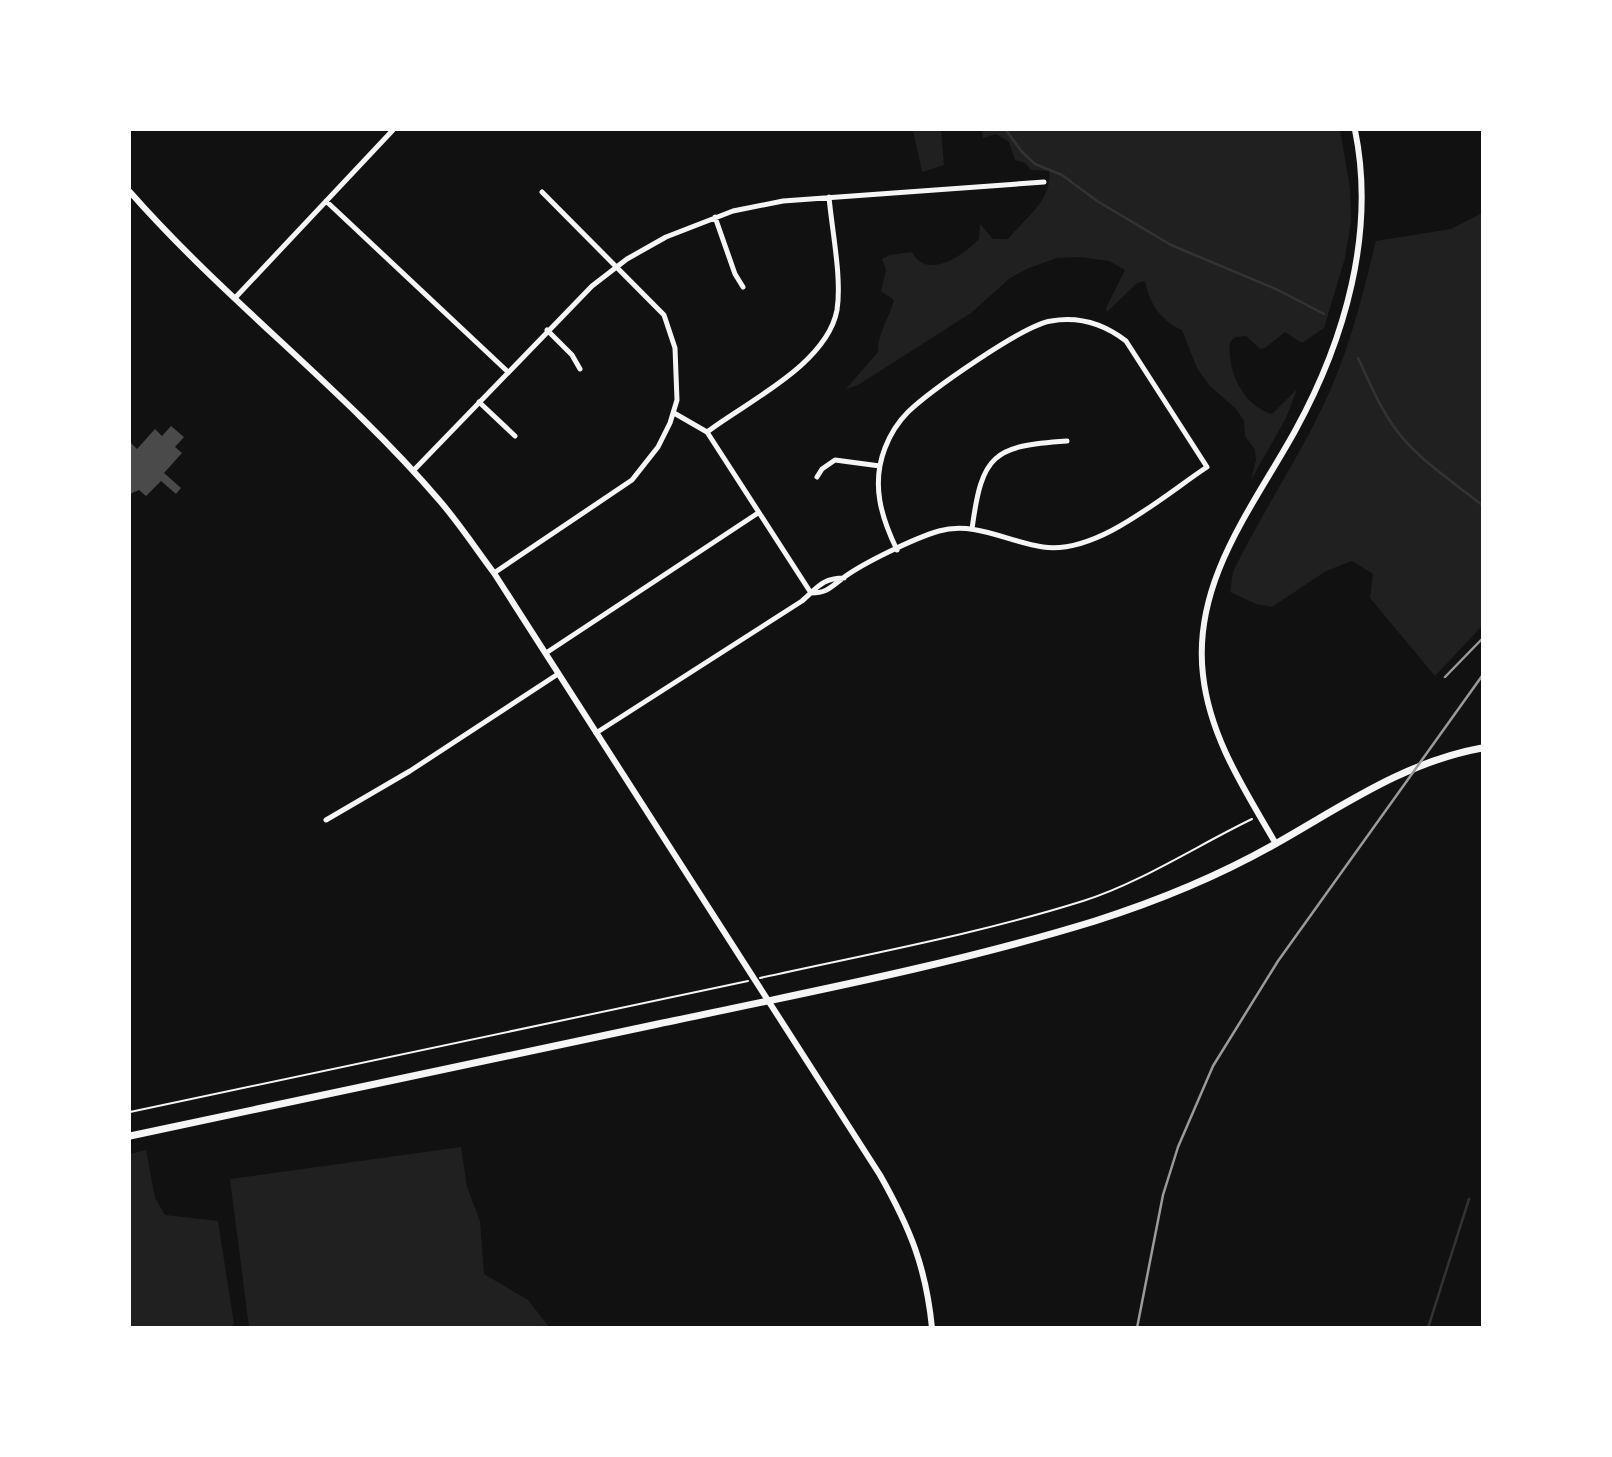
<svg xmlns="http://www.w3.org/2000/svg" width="1612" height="1457" viewBox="0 0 1612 1457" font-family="Barlow,sans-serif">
	<rect width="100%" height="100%" fill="#111"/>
	<path fill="#202020" d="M913,130H941L944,165L922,172Z
		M982,130H1340L1350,188L1351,222L1345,258L1324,328L1302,343L1285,332L1265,348L1260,349L1246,336L1235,337L1230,342C1227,370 1242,405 1272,414L1297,389L1286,418L1251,480L1256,460L1255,450L1245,436L1244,421L1236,409L1209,385L1197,368L1182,330C1161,321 1149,303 1145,281L1137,283L1107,312L1106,308L1125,270L1109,261L1080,257L1057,258L1029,268L1010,278L971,313L858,385L846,389L878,352C878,332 889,319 894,300L881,291L886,270L882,259L890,255L912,252C927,281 964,255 979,239L980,224L993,239H1008C1025,218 1053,200 1049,171L1031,170L1025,163L1015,160L1009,142L996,134L983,138Z
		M1482,213V626L1435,676L1370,598L1373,574L1352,561L1326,571L1272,607L1256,604L1230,592L1233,572C1260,516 1295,464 1322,408C1348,355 1362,298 1376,241L1451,229Z
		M461,1147L467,1187L480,1221L484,1274L528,1300L549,1327H249L230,1179Z
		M146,1150L155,1198L165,1215L218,1221L234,1324L231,1327H130V1154Z"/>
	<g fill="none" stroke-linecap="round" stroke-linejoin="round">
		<path stroke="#333" stroke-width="2.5" d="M1006,130L1022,152L1035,164L1062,175L1097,201L1171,245L1278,290L1324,314
			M1358,358C1368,379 1377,402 1390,421C1412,456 1451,480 1482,505
			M1428,1328L1469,1199"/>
	</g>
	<path fill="#4a4a4a" d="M171,426L184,437L175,447L182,453L164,473L181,488L176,494L161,481L146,496L139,490L130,494V442L137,449L155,429L162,436Z"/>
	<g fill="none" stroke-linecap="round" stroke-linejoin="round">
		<path stroke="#f5f5f5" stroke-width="2" d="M760,978C868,954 978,934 1083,901C1140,883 1198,845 1252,819
			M130,1112L748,981"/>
		<path stroke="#f5f5f5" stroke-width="5" d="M326,201L507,371
			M715,217L735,274L743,287
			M235,298L393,130
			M547,330L572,355L580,369
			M479,402L515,436
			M674,413L707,432L811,593
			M707,432C748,401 827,364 837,310C842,278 832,231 829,197
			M413,471L592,286L627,259L666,237L733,211L783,201L1044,182
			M817,477L822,469L835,460L880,466
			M972,529C982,454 993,446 1067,441
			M494,573L632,480L658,447L670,423L677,400L675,348L664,315L542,192
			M811,593C827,593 831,587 843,578C863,563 915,538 939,531C975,521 1008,542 1043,547C1097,555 1163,496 1207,467L1126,341C1104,324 1079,316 1051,321C1023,325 930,391 908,412C898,422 890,435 885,448C871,484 881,517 897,550
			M546,653L758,513
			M596,733L802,601C817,588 822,578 844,578
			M326,820L410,771L558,674"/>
		<path stroke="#f5f5f5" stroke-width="6" d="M130,192C226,301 345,390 439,500C459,523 476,549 494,573L880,1175C910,1228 926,1267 932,1328
			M1276,844C1245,790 1210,738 1203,675C1192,582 1253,507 1295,431C1345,340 1376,232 1355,130"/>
		<path stroke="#f5f5f5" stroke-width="7" d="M130,1136C306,1099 482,1061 658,1024C804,993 952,965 1095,921C1158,901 1219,876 1277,843C1344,805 1405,762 1482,748"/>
		<path stroke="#9a9a9a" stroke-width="2.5" d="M1445,677L1482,639
			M1137,1328L1163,1195L1178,1147L1213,1066L1278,961L1482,676"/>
	</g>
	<rect width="1612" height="1457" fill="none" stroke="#ffffff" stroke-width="262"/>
</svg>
